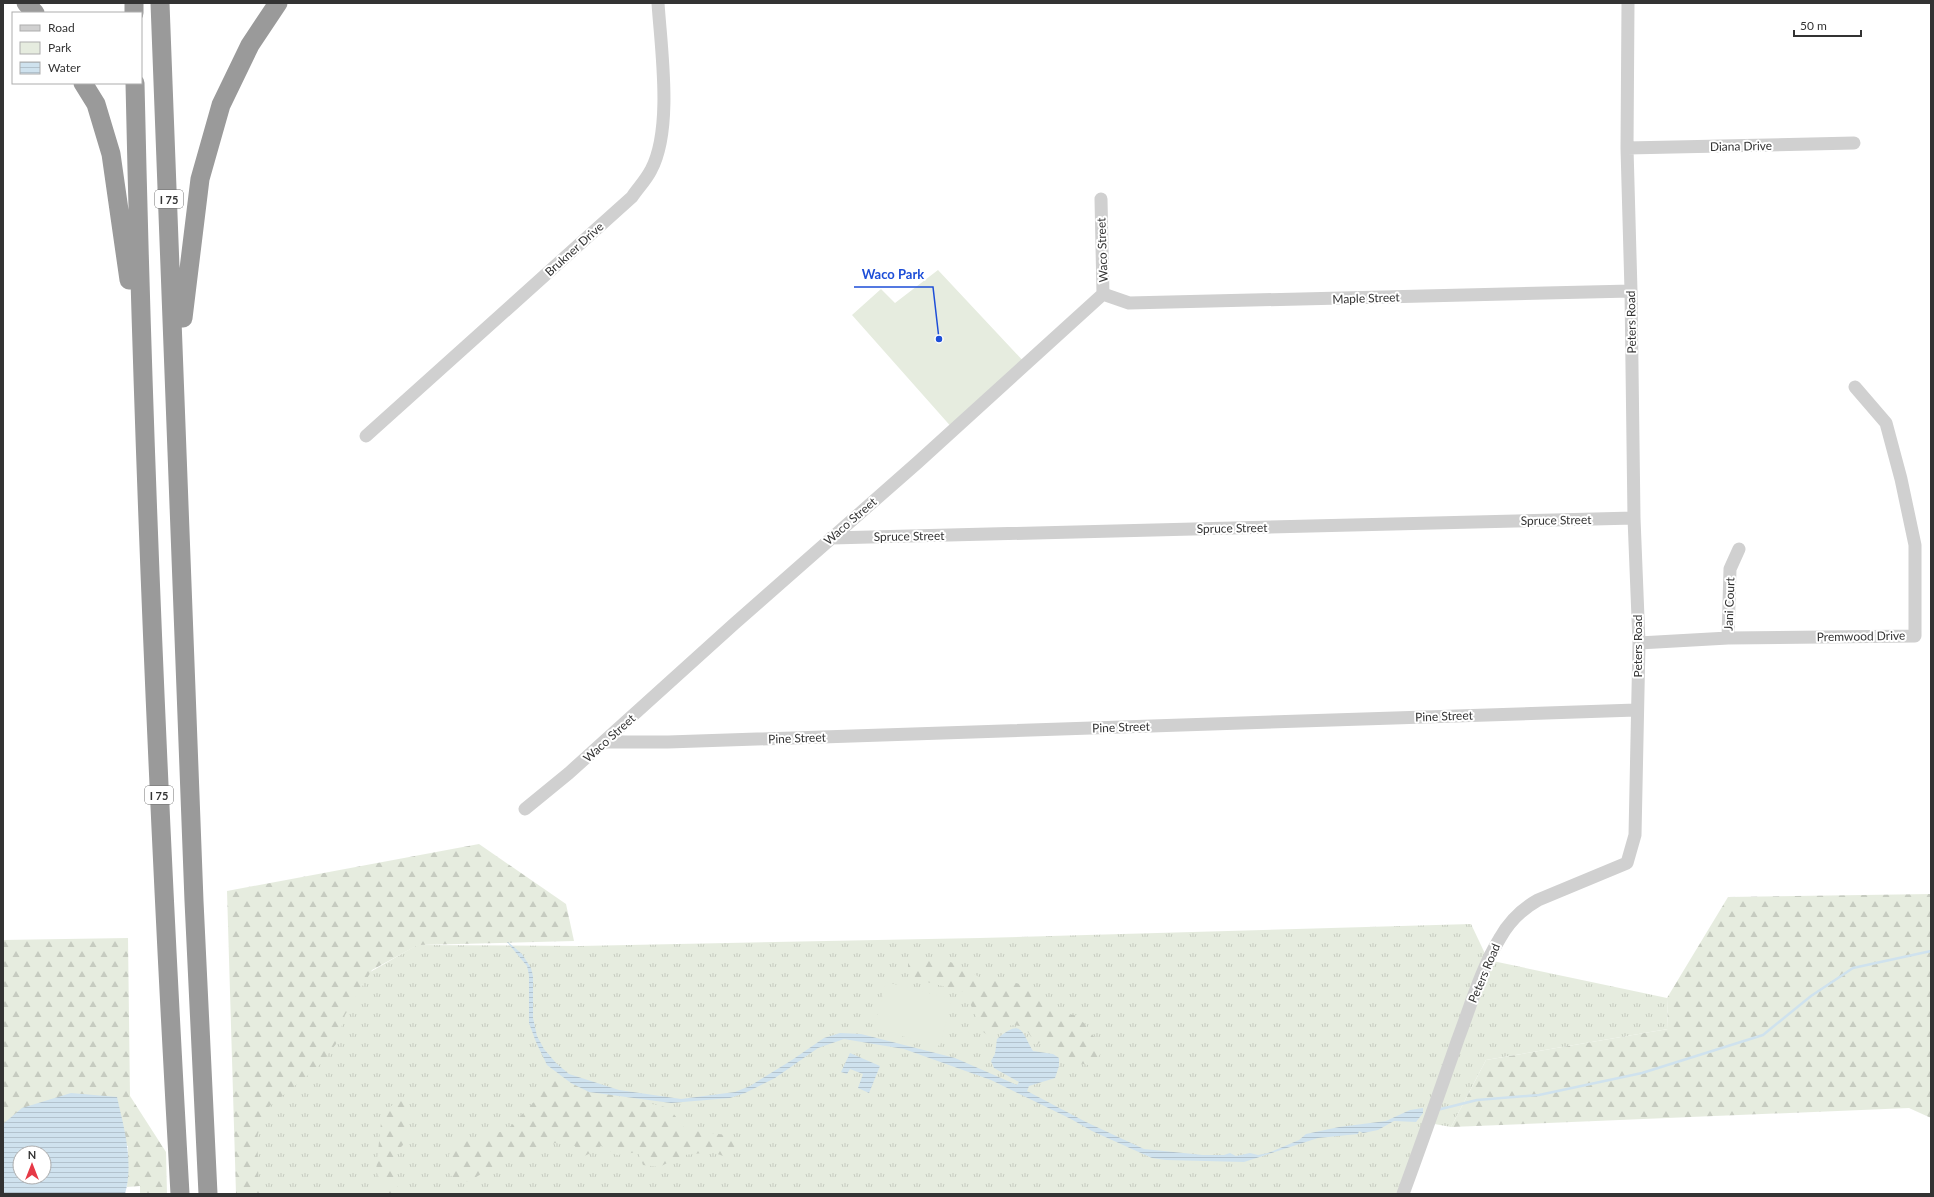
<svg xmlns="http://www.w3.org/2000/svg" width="1934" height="1197" viewBox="0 0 1934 1197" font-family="Lato,sans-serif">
	<defs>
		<pattern id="grass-tufts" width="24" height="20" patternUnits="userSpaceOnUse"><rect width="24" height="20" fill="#e6ecdf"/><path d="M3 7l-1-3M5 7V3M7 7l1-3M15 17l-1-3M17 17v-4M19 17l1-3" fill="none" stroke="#c6cbc0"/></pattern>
		<pattern id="forest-firs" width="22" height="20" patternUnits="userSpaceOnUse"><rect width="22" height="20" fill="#e6ecdf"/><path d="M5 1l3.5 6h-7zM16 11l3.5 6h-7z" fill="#c6cbc0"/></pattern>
		<pattern id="water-rules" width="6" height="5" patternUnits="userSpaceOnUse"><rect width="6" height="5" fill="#cfe2ee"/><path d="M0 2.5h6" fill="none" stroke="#b2c2cd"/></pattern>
	</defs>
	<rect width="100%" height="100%" fill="#fff"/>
	<path fill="url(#grass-tufts)" d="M1471,924L1488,960L1667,998L1668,1029L1486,1060L1451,1127L1429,1123L1403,1194H250V1134L294,1016L417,945L580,946L980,938Z"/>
	<path fill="url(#forest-firs)" d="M479,844L566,904L574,941L418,945L372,970L345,1015L336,1044L317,1068L266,1109L257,1137L259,1194H236L227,891Z
		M1931,894V1118L1909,1108L1451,1127L1486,1060L1668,1029L1667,998L1728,897Z
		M128,938L130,1096L166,1152L167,1194H140V1186L127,1187L128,1146L3,1124V940Z
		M911,958L944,959L970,971L983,980H1004L1043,990L1048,1007L1059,1013L1075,1015L1085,1024L1099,1044L1101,1053L1096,1060L1089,1065L1066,1061C1059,1051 1053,1045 1040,1042L1037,1045L1024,1027L1015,1025L1005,1026L996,1035L989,1036L979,1029L977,1019L965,992L927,982L908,974V964Z
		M563,1064L587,1081L618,1096L669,1108L684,1127L696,1131L734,1136L735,1152L726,1157L712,1152L684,1155L659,1167L643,1165L638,1152L617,1155L601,1146L593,1152L578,1159L575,1146L555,1143L522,1158L495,1165L470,1181L457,1183L449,1173V1155L453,1145L507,1130L534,1102L552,1072Z
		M403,1100L406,1106V1135L403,1145L396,1152L392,1161L398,1178V1194H385V1189L376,1171L382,1113L395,1103Z"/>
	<path fill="#e6ecdf" d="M938,270L1026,364L954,430L852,315L881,289L895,303Z
		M886,982L952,999L940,1046L874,1029Z"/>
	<path fill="url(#water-rules)" fill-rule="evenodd" d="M507,942H508L522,954L531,968L533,976V1018L537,1036L544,1049L556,1063L569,1074L619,1090L681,1099L735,1092L750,1086L792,1060L824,1038L840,1033L861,1034L955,1058L1017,1085L1019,1082L994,1068L991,1061L995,1054L997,1039C1022,1018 1021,1031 1033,1051L1053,1054L1059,1058V1066L1055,1078L1029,1086L1027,1091L1086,1122L1144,1149L1203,1155H1224L1230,1153L1236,1156L1250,1153L1258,1155L1268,1153L1299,1140L1306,1134L1339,1127L1386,1121L1410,1110L1423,1108V1113L1416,1122L1394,1121L1378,1130L1363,1133L1359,1131L1358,1134L1318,1138L1244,1162L1166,1160L1152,1158L1092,1131L1071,1119L991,1080L904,1049L844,1039L818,1048L775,1078L745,1093L730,1098L671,1103L589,1092L571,1083L547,1065L536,1042L529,1023V975L527,966Z
		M850,1053L880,1066L869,1093L858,1088L863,1074L850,1069L847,1074L841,1072Z
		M71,1093L117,1097C124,1128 134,1162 125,1194H3V1124L22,1108ZM20,1153H44V1177H20Z"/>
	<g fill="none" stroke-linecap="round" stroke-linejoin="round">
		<path stroke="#cfe2ee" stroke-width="2.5" d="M1437,1110L1477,1100L1539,1095L1642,1073L1763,1035L1811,996L1853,968L1931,951"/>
		<path stroke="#d0d0d0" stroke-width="13" d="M1627,148L1854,143
			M1103,294L1129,303L1631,291
			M366,436L632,197C638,188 646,180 651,170C673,129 661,49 658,3
			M831,538L1634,518
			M1728,638L1730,569L1739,549
			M1639,643L1728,638L1915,636V545L1901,479L1886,423L1855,387
			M605,742H668L1636,710
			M525,809L569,773L734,624L917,463L1103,294L1101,199
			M1403,1194C1422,1142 1440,1091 1458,1039C1471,1005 1481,969 1500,938C1509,922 1522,909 1538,900L1627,863L1635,835L1639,643L1634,518L1631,291L1627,148L1628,3"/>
		<path stroke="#9a9a9a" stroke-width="19" d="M26,3L35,13
			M134,3V13
			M160,3C173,302 181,602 194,901C198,999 204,1096 208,1194
			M83,83L96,104L111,154L129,280
			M135,83C143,454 159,824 180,1194
			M183,318L200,179L221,105L250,45L278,3"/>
	</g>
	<g text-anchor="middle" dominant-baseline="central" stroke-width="4" stroke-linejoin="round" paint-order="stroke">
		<g fill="#fff" stroke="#707070" stroke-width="1">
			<rect x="155" y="190" width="28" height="18" rx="3"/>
			<rect x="145" y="786" width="28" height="18" rx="3"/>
		</g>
		<g font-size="11" font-weight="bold" fill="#333">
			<text x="169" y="199">I 75</text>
			<text x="159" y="795">I 75</text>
		</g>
		<g font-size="12" fill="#333" stroke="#fff">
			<text transform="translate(1741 146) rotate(-1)">Diana Drive</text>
			<text transform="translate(574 249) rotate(-42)">Brukner Drive</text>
			<text transform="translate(1102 250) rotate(-92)">Waco Street</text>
			<text transform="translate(1366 298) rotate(-2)">Maple Street</text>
			<text transform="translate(1631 322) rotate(-91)">Peters Road</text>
			<text transform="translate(1556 520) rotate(-1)">Spruce Street</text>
			<text transform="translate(850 521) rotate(-41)">Waco Street</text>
			<text transform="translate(1232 528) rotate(-1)">Spruce Street</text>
			<text transform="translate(909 536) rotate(-1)">Spruce Street</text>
			<text transform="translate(1729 604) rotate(-88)">Jani Court</text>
			<text transform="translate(1861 636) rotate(-1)">Premwood Drive</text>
			<text transform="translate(1637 646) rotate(-90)">Peters Road</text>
			<text transform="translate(1444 716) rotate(-2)">Pine Street</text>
			<text transform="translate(1121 727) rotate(-2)">Pine Street</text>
			<text transform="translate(609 738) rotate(-42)">Waco Street</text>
			<text transform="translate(797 738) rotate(-2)">Pine Street</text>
			<text transform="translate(1484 973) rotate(-67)">Peters Road</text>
		</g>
	</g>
	<path fill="none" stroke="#1d4ed8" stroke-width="1.5" d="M939 339L933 287H854"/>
	<circle fill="#1d4ed8" stroke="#fff" stroke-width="1.5" cx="939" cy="339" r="4"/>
	<g font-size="13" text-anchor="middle" font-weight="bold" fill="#1d4ed8" stroke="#fff" stroke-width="4" stroke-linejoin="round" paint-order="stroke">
		<text x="893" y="279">Waco Park</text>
	</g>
	<rect width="1934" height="1197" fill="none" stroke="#333333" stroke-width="8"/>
	<rect x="12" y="12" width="130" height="72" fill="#ffffff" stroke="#adadad"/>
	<rect x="20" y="25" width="20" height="6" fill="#d0d0d0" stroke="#adadad"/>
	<text x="48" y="32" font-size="12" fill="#333333">Road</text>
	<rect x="20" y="42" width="20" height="12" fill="#e6ecdf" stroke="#adadad"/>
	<text x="48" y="52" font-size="12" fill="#333333">Park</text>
	<rect x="20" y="62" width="20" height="12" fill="url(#water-rules)" stroke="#adadad"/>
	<text x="48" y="72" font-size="12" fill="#333333">Water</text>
	<g transform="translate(32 1165)"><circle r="19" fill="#ffffff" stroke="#adadad"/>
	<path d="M0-3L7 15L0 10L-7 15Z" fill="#e63946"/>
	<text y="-6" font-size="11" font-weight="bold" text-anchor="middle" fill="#333333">N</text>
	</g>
	<path d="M1794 30v6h67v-6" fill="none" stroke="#333333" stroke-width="2"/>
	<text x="1800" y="30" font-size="12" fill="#333333" stroke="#ffffff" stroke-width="3" paint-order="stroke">50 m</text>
</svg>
